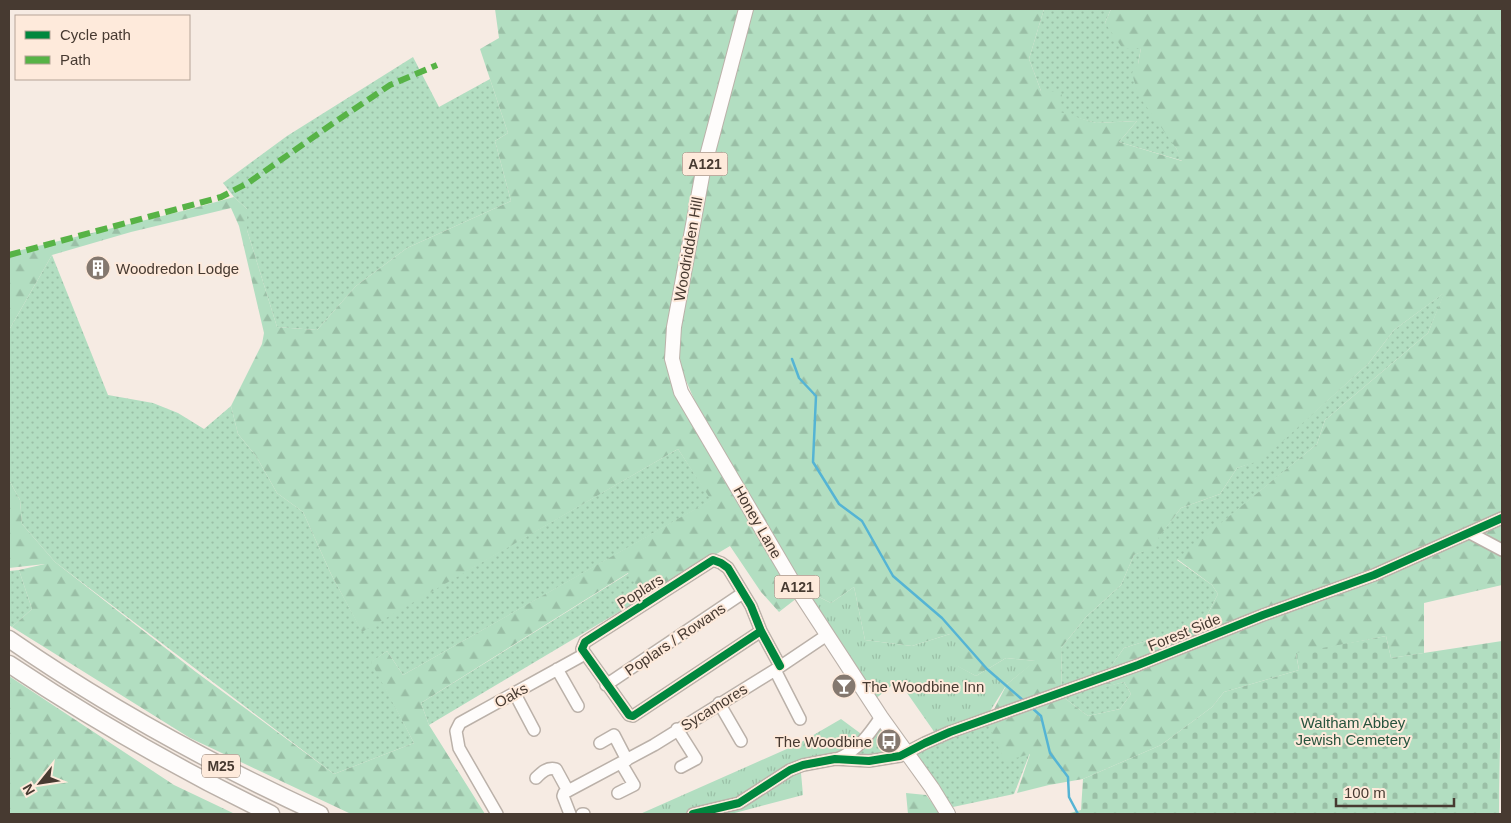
<svg xmlns="http://www.w3.org/2000/svg" width="1511" height="823" viewBox="0 0 1511 823" font-family="Helvetica,sans-serif">
	<defs>
		<pattern id="grass-dots" width="8" height="8" patternUnits="userSpaceOnUse" patternTransform="scale(1.25)"><rect width="8" height="8" fill="#b2dec1"/><path d="M2 2h.1M6 6h.1" fill="none" stroke="#9abfa6" stroke-width="1.8" stroke-linecap="round"/></pattern>
		<pattern id="forest-firs" width="22" height="20" patternUnits="userSpaceOnUse" patternTransform="scale(1.25)"><rect width="22" height="20" fill="#b2dec1"/><path d="M5 1l3.5 6h-7zM16 11l3.5 6h-7z" fill="#9abfa6"/></pattern>
		<pattern id="cemetery-stones" width="16" height="16" patternUnits="userSpaceOnUse" patternTransform="scale(1.25)"><rect width="16" height="16" fill="#b2dec1"/><path d="M2 7V4a2 2 0 0 1 4 0v3zM10 15v-3a2 2 0 0 1 4 0v3z" fill="#9abfa6"/></pattern>
		<pattern id="park-tufts" width="24" height="20" patternUnits="userSpaceOnUse" patternTransform="scale(1.25)"><rect width="24" height="20" fill="#b2dec1"/><path d="M3 7l-1-3M5 7V3M7 7l1-3M15 17l-1-3M17 17v-4M19 17l1-3" fill="none" stroke="#9abfa6"/></pattern>
	</defs>
	<rect width="100%" height="100%" fill="#f6ebe3"/>
	<path fill="url(#grass-dots)" d="M1044,9H1111L1105,23L1141,48L1138,64L1176,148L1183,161L1119,142L1137,121L1096,123L1060,113L1041,91L1029,59Z
		M413,57L439,107L490,79L508,133L495,141L511,201L407,248L356,286L317,330L277,327L247,230V209L234,197L223,183L287,136Z
		M52,255L108,395L153,403L178,413L204,429L231,406L238,434L256,456L277,493L303,512L331,574L362,631L678,449L712,500L403,675L387,651L372,662L414,743L334,774L55,562L22,524L20,500L9,480V330Z
		M1445,292L1428,333L1325,420L1317,444L1177,560L1212,585L1218,594L1203,623L1124,648L1095,689L1124,682L1131,694L1120,709L1088,716L1062,696L1061,648L1086,617L1121,585L1134,555L1150,548L1181,508L1220,494L1237,468L1262,459L1368,364L1394,330Z
		M19,570L32,609L12,627L9,625V571Z
		M629,573L644,597L429,725L421,703Z
		M987,723L1030,753L1014,794L953,807L914,753Z
		M880,729L884,731L896,749L895,752L877,756H858L861,749Z"/>
	<path fill="url(#forest-firs)" fill-rule="evenodd" d="M495,9H740L669,359L789,584L782,585L797,598L779,612L761,592L730,546L644,597L628,573L421,703L429,725L485,814H351L190,738L12,627L32,609L19,570L45,564L9,568V480L20,500L22,524L55,562L196,672L334,774L414,743L371,662L387,651L403,675L711,500L678,449L362,632L331,574L303,512L277,493L256,456L238,434L231,406L262,344L264,333L239,226L231,208L131,232L52,255L9,330V253L187,210L234,197L247,209V230L277,327L317,330L356,286L407,248L511,201L495,141L508,133L480,49L499,38Z
		M752,9H1044L1029,59L1041,91L1043,89L1062,94L1060,112L1096,123L1137,121L1119,142L1182,161L1176,148L1138,95L1132,73L1138,64L1141,48L1123,49L1105,23L1111,9H1502V585L1424,603V653L1391,658L1386,636L1296,654L1299,670L1224,692L1212,707L1161,745L1083,779L1049,785L1017,793L1030,754L1005,761L987,723L1007,684L1035,661L1006,658L976,676L955,665L950,634L912,646L865,640L854,587L831,603L807,591L758,515L706,427L681,369L678,339L715,145L742,52ZM1444,293L1428,333L1325,420L1317,444L1177,559L1212,585L1218,594L1203,623L1124,648L1094,690L1124,682L1131,694L1120,709L1088,716L1062,696L1061,648L1086,617L1121,585L1134,555L1150,549L1181,508L1220,494L1237,468L1262,460L1368,364L1394,330Z
		M9,676L174,785L235,814H9Z
		M906,793L926,795L941,814H908Z"/>
	<path fill="url(#cemetery-stones)" d="M1386,636L1391,658L1502,641C1502,699 1499,756 1499,814H1066L1081,810L1083,779L1161,745L1212,707L1224,692L1299,670L1296,653Z"/>
	<path fill="url(#park-tufts)" d="M854,587L865,640L912,646L950,634L965,644L956,665L976,676L1006,658L1036,661L1007,684L987,716L935,733L898,680L873,701L829,630L807,591L831,603Z
		M841,719L864,736L836,757L800,762L803,795L731,814H640L798,744Z"/>
	<g fill="none" stroke-linecap="round" stroke-linejoin="round">
		<path stroke="#55b4d4" stroke-width="2.5" d="M792,359L799,378L816,396L813,462L839,504L862,521L893,576L942,618L987,669L1025,702
			M1031,707L1041,716L1050,753L1068,777L1069,797L1078,814"/>
		<defs>
			<path id="minor" d="M1470,533L1502,550
				M761,631L633,716L629,715L582,649L585,642L713,560L721,563L728,568L751,606L761,631L780,666
				M557,669L578,706
				M775,670L800,719
				M606,685L743,593
				M515,694L534,730
				M719,703L741,741
				M677,729L696,759L681,767
				M600,743L614,735L627,760
				M837,759C857,751 869,735 881,717
				M536,778C542,772 547,767 556,769L568,791
				M618,793L634,785L621,763
				M497,814L459,748L456,731L460,723L585,654
				M570,814L563,796L564,793L654,745L775,670L827,635
				M582,814H584
				M693,814L739,803L790,770L803,765L835,759L869,761L900,756L925,743L950,732L1138,665L1263,615L1374,575L1502,518"/>
			<path id="major" d="M746,9L703,171L674,327L672,359L681,392L794,584L881,717L932,788L948,814"/>
			<path id="highway" d="M9,639C107,707 212,764 320,814
				M9,664C93,720 180,770 271,814"/>
		</defs>
		<use href="#minor" stroke="#bbb1a9" stroke-width="14"/>
		<use href="#major" stroke="#bbb1a9" stroke-width="16"/>
		<use href="#highway" stroke="#bbb1a9" stroke-width="19"/>
		<use href="#minor" stroke="#fefcfb" stroke-width="11"/>
		<use href="#major" stroke="#fefcfb" stroke-width="14"/>
		<use href="#highway" stroke="#fefcfb" stroke-width="16"/>
		<path stroke="#57b346" stroke-width="6" stroke-dasharray="12 6" stroke-linecap="butt" d="M9,255L221,197L248,183L332,124L390,85L437,65"/>
		<defs>
			<path id="cycleway" d="M761,631L633,716L629,715L582,649L585,642L713,560L721,563L728,568L751,606L761,631L780,666
				M693,814L739,803L790,770L803,765L835,759L869,761L900,756L925,743L950,732L1138,665L1263,615L1374,575L1502,518"/>
		</defs>
		<use href="#cycleway" stroke="#feeadb" stroke-width="11"/>
		<use href="#cycleway" stroke="#00873e" stroke-width="8"/>
	</g>
	<defs>
		<symbol id="building-disc" viewBox="-11 -11 22 22"><circle r="9.5" fill="#84786f" stroke="#feeadb"/><path d="M-4-6H4V6H1V3H-1V6H-4ZM-2.5-4.3h1.7v1.8h-1.7ZM.8-4.3h1.7v1.8H.8ZM-2.5-1h1.7V.8h-1.7ZM.8-1h1.7V.8H.8Z" fill="#fff"/></symbol>
		<symbol id="bar-disc" viewBox="-11 -11 22 22"><circle r="9.5" fill="#84786f" stroke="#feeadb"/><path d="M-6-5H6L.8 .8V4.5H3.5V6h-7V4.5H-.8V.8Z" fill="#fff"/></symbol>
		<symbol id="bus-disc" viewBox="-11 -11 22 22"><circle r="9.5" fill="#84786f" stroke="#feeadb"/><path d="M-5-6H5V4H4V6H2V4H-2V6H-4V4H-5ZM-3.5-4V0h7V-4ZM-3.5 1.2v1.5H-2V1.2ZM2 1.2v1.5H3.5V1.2Z" fill="#fff"/></symbol>
	</defs>
	<g fill-rule="evenodd">
		<use href="#building-disc" x="84" y="254" width="28" height="28"/>
		<use href="#bar-disc" x="830" y="672" width="28" height="28"/>
		<use href="#bus-disc" x="875" y="727" width="28" height="28"/>
	</g>
	<g text-anchor="middle" dominant-baseline="central" stroke-width="4" stroke-linejoin="round" paint-order="stroke">
		<g fill="#feeadb" stroke="#7e6f64" stroke-width="1">
			<rect x="682.5" y="152.5" width="45" height="23" rx="4"/>
			<rect x="774.5" y="575.5" width="45" height="23" rx="4"/>
			<rect x="202" y="754.5" width="38" height="23" rx="4"/>
		</g>
		<g font-size="14" font-weight="bold" fill="#473a31">
			<text x="705" y="164">A121</text>
			<text x="797" y="587">A121</text>
			<text x="221" y="766">M25</text>
		</g>
		<g font-size="15" fill="#473a31" stroke="#feeadb">
			<text transform="translate(688 249) rotate(-80)">Woodridden Hill</text>
			<text transform="translate(758 522) rotate(60)">Honey Lane</text>
			<text transform="translate(640 591) rotate(-32)">Poplars</text>
			<text transform="translate(1184 632) rotate(-22)">Forest Side</text>
			<text transform="translate(675 639) rotate(-34)">Poplars / Rowans</text>
			<text transform="translate(511 695) rotate(-29)">Oaks</text>
			<text transform="translate(714 707) rotate(-32)">Sycamores</text>
		</g>
		<g font-size="15" fill="#473a31" stroke="#feeadb" text-anchor="start">
			<text x="116" y="268">Woodredon Lodge</text>
			<text x="862" y="686">The Woodbine Inn</text>
			<text x="872" y="741" text-anchor="end">The Woodbine</text>
		</g>
		<g font-size="15" fill="#26533d" stroke="#feeadb">
			<text x="1353" y="722">Waltham Abbey<tspan x="1353" dy="17">Jewish Cemetery</tspan></text>
		</g>
	</g>
	<rect width="1511" height="823" fill="none" stroke="#473a31" stroke-width="20"/>
	<rect x="15" y="15" width="175" height="65" fill="#feeadb" stroke="#b5a497"/>
	<rect x="25" y="31" width="25" height="8" fill="#00873e" stroke="#b5a497"/>
	<text x="60" y="40" font-size="15" fill="#473a31">Cycle path</text>
	<rect x="25" y="56" width="25" height="8" fill="#57b346" stroke="#b5a497"/>
	<text x="60" y="65" font-size="15" fill="#473a31">Path</text>
	<g transform="translate(40 783) rotate(240)" stroke="#feeadb" stroke-width="4" paint-order="stroke">
	<path d="M0-4L9 19L0 12L-9 19Z" fill="#473a31"/>
	<text y="-8" font-size="14" font-weight="bold" text-anchor="middle" fill="#473a31">N</text>
	</g>
	<path d="M1336 798v8h118v-8" fill="none" stroke="#473a31" stroke-width="2.5"/>
	<text x="1344" y="798" font-size="15" fill="#473a31" stroke="#feeadb" stroke-width="4" paint-order="stroke">100 m</text>
</svg>
